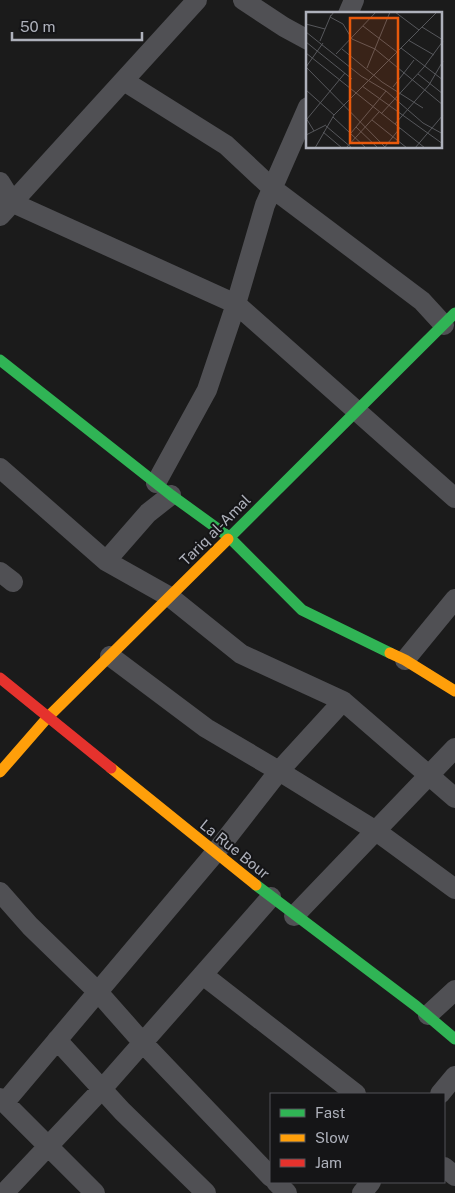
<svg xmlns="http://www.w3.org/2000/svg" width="455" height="1193" viewBox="0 0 455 1193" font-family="'Public Sans',sans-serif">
	<rect width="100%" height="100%" fill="#1b1b1b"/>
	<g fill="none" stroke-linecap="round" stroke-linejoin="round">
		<path stroke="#505054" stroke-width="20" d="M243,0L284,27L308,40
			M348,14L354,0
			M124,81L226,145L272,188L422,301L444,325
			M0,182L13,203L236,304L455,498
			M0,216L197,0
			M0,468L106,561L170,597L241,654L343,701L455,798
			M156,483L207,390L236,304L265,205L308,107
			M106,561L148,513L171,495
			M0,572L13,582
			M110,656L206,728L279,771L376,831L455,889
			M405,660L455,599
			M0,892L30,926L98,992L143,1043L271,1177
			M294,916L455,748
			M203,975L356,1094
			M428,1015L455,990
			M57,1040L122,1111L206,1193
			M440,1094L455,1076
			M0,1098L95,1193
			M5,1102L215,853L279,771L343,701
			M444,1167L455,1176
			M276,1182L287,1193
			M4,1193L102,1089L271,897
			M362,1193L371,1182"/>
		<path stroke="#30b455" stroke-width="11" d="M0,360L171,495L229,537L302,610L390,653
			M228,539L455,313
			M256,885L416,1006L455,1039"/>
		<path stroke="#ff9f0a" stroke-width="11" d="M390,653L405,660L455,691
			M111,768L256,885
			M0,772L48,717L228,539"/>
		<path stroke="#e5322d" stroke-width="11" d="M0,678L111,768"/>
	</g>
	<g text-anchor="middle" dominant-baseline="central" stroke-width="4" stroke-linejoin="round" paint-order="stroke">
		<g font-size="15" fill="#aeb1bb" stroke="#151517">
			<text transform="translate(215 530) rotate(-45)">Tariq al-Amal</text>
			<text transform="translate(235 849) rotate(39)">La Rue Bour</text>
		</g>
	</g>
	<g transform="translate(306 12)">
		<rect width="136" height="136" fill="#1b1b1b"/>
		<path fill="none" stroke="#56575b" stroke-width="1" d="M28,0L24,5L37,12L46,27L69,37L137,93M89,0L113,18M0,12L19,17M57,14L91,40M116,15L137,28M0,20L55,64L80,79L117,111L137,122M102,28L128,43M14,29L25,3M0,30L46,67M17,31L0,55L80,136M95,36L137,68M36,37L76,70L117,96M0,41L119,136M30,42L70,0M61,56L84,0M112,62L137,82M56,74L137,132M87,75L108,48M0,78L28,103M75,102L118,55L137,29M27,105L60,136M0,106L8,119M1,107L39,61M66,108L101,136M89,112L123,73L137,49M20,114L46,136M50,115L72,136M17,120L36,136M45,121L80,79M0,123L20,113M9,136L28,103L131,0M40,136L73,100M78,136L94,116M109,136L137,103"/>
		<path fill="#e8590c" fill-opacity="0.15" stroke="#e8590c" stroke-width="2.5" d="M44,6H92V131H44Z"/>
		<rect width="136" height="136" fill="none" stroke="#aeb1bb" stroke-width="2.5"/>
	</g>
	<rect x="270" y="1093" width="175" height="90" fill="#151517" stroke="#525359"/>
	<rect x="280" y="1109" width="25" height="8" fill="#30b455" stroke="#525359"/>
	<text x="315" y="1118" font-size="15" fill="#aeb1bb">Fast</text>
	<rect x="280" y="1134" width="25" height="8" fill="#ff9f0a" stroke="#525359"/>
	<text x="315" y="1143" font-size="15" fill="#aeb1bb">Slow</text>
	<rect x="280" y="1159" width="25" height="8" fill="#e5322d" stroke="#525359"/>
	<text x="315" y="1168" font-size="15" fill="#aeb1bb">Jam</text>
	<path d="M12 32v8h130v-8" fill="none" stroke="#aeb1bb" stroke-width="2.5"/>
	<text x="20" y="32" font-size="15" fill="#aeb1bb" stroke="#151517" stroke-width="4" paint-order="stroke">50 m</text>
</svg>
